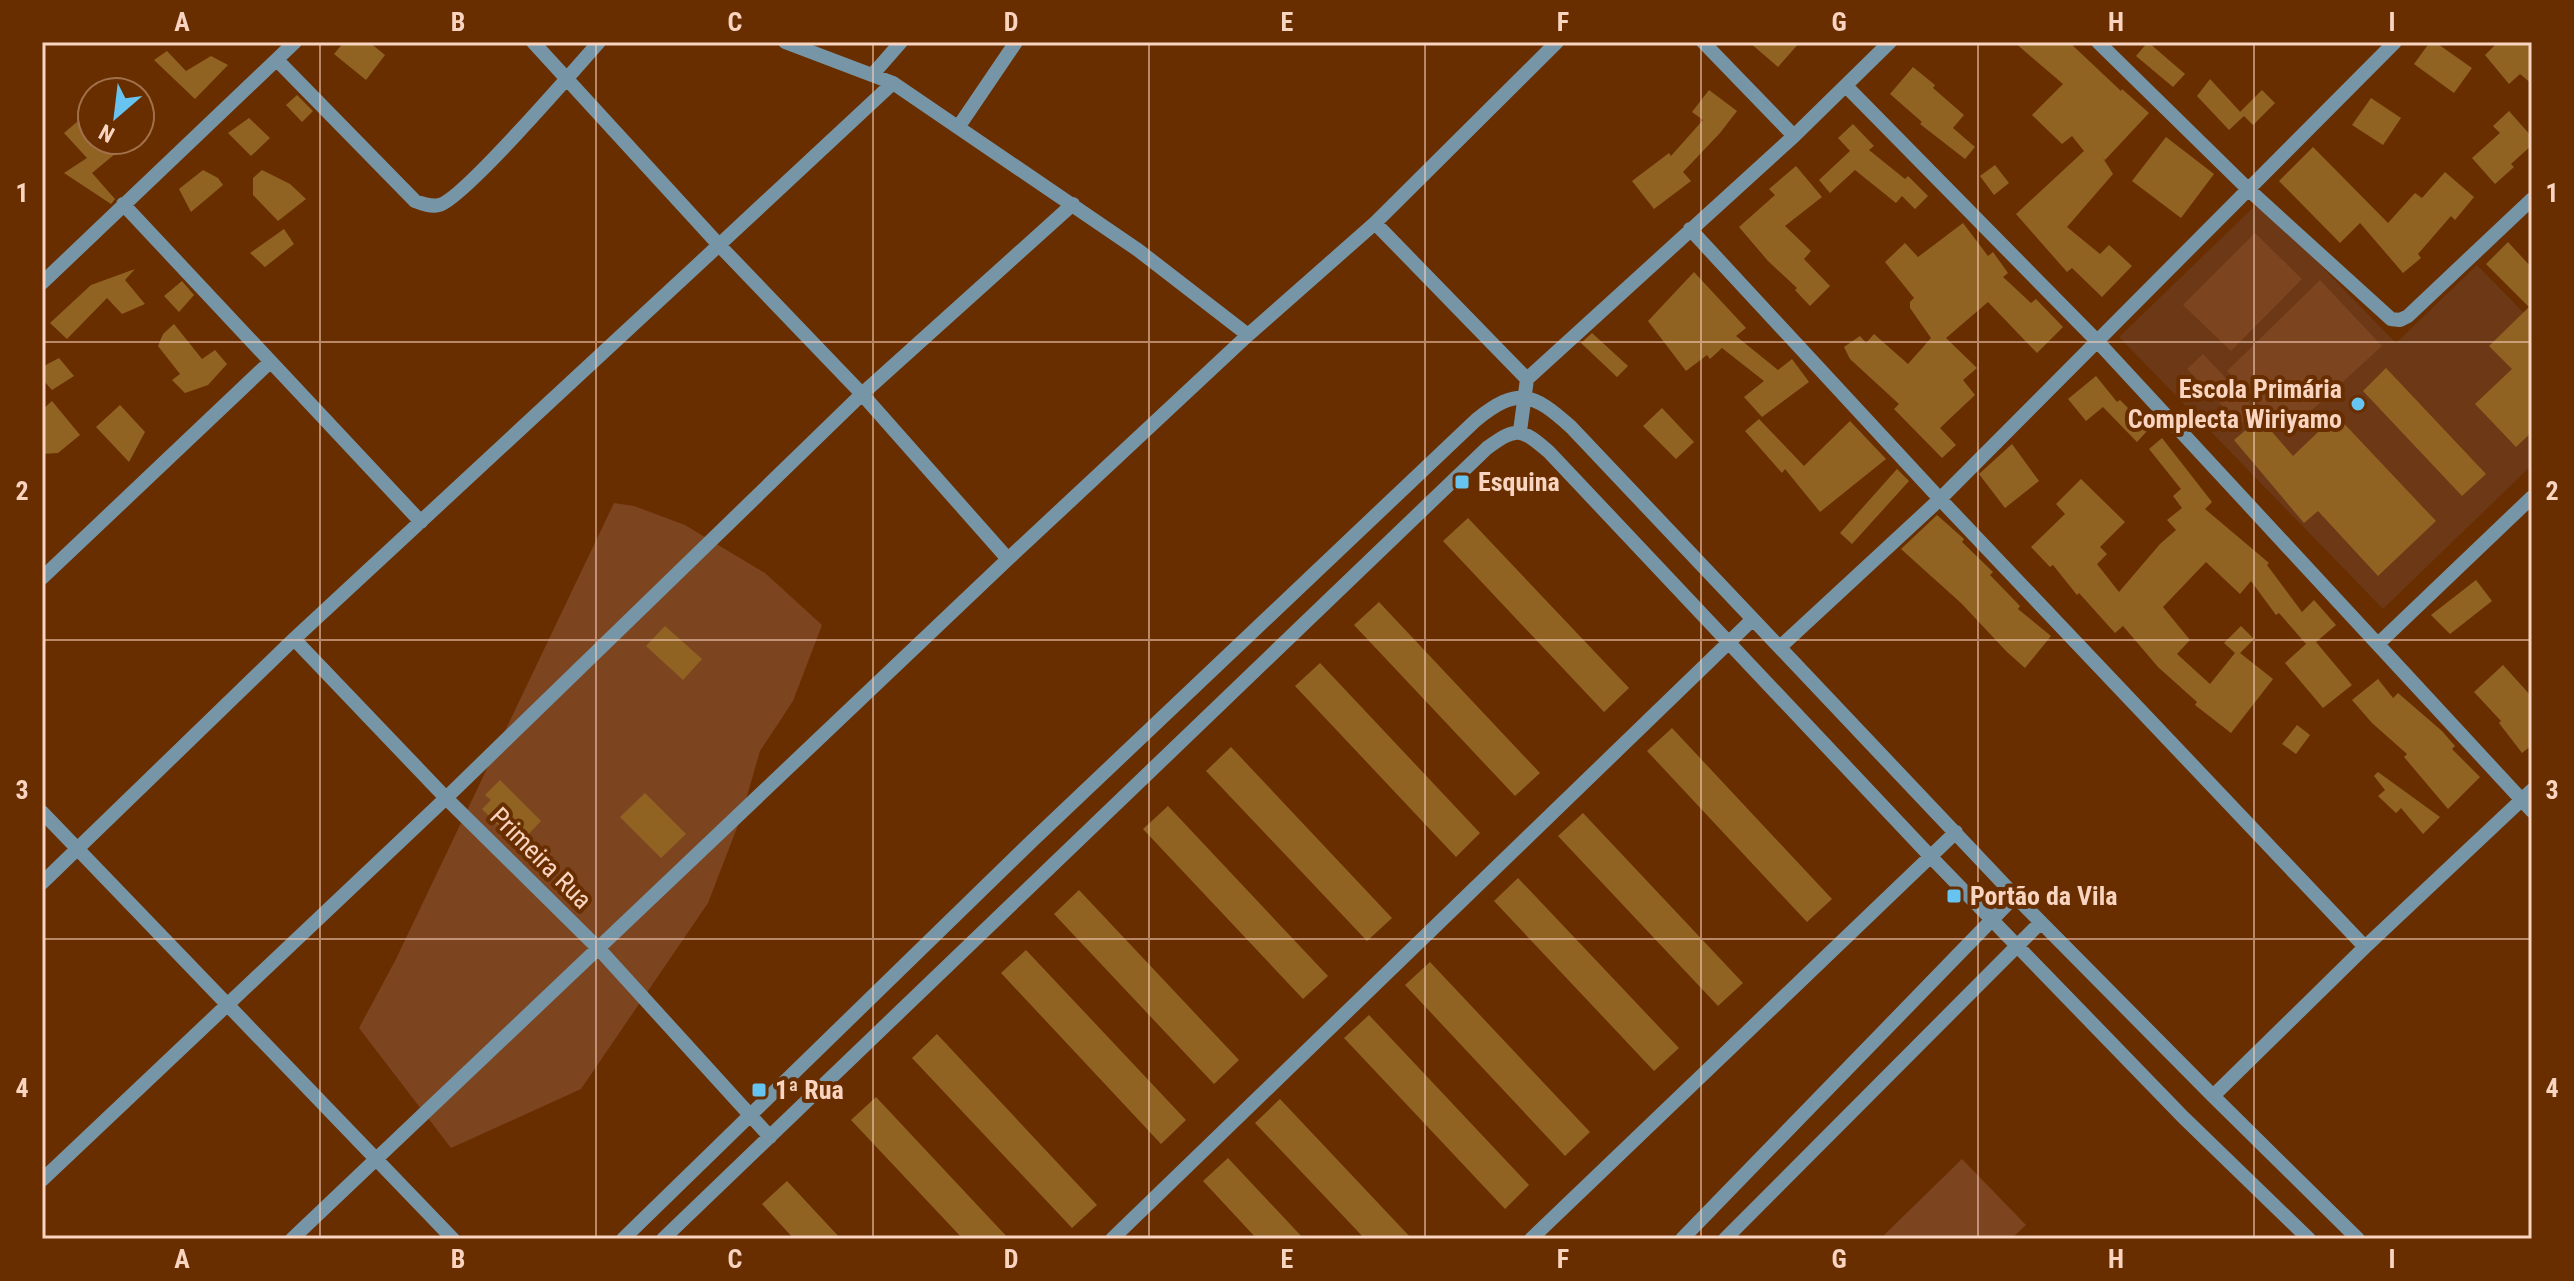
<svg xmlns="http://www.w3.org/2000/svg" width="2574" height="1281" viewBox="0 0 2574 1281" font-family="'Roboto Condensed',sans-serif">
	<rect width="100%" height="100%" fill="#682e00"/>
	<path fill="#6c3816" d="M2259,202L2396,343L2477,265L2532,321V465L2383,609L2119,337Z"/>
	<path fill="#7d4420" d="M2255,233L2302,279L2231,351L2183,305Z
		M2320,280L2382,346L2287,433L2227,371Z
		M2203,354L2257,411L2240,424L2187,369Z
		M614,503L634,506L685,525L765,573L822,625L793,701L760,751L740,820L708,903L581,1089L451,1148L359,1028L395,961Z
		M1962,1159L2026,1225L2011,1239H1880Z"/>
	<path fill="#916323" d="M344,42H369L385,55L366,80L334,54Z
		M1749,42H1800L1778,67Z
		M2014,42H2069L2121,91L2122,89L2149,113L2105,160L2103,158L2113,174L2067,227L2100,254L2109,245L2132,266L2102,297L2072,268L2067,272L2016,214L2084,151L2072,136L2062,144L2032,115L2063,84Z
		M2148,42L2185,74L2173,87L2136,56Z
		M2430,42H2435L2472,68L2454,93L2414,64Z
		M2498,42H2532V84L2520,74L2509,84L2485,55Z
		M167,51L186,71L211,56L228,65L195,99L154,60Z
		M1913,67L1935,85L1933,88L1964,115L1953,128L1975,147L1965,159L1920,124L1922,122L1890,94Z
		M2210,79L2244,116L2229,130L2197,96Z
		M1709,90L1737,111L1720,133L1683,172L1691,181L1654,209L1632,181L1669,153L1671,156L1703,120L1692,112Z
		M2262,90L2275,103L2253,125L2240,112Z
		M297,95L313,111L302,122L286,105Z
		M2371,98L2401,118L2383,145L2352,125Z
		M92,109V140H132L92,173L115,199L111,204L64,173L87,158L64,133Z
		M2509,111L2532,137V145L2511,164L2514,167L2495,184L2472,158L2500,133L2493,126Z
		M249,118L270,138L251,156L228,133Z
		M1853,124L1874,146L1869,150L1905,179L1908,176L1928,196L1915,209L1902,196L1896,203L1855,170L1830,193L1819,180L1850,151L1838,138Z
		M2166,137L2214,174L2181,218L2132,181Z
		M2313,147L2388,223L2415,193L2422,198L2445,172L2474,197L2455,220L2451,216L2418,254L2421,258L2403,273L2360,223L2340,243L2279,181Z
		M1995,165L2009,183L1994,195L1980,176Z
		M1796,166L1822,197L1785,226L1811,251L1804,259L1830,286L1810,306L1795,290L1797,288L1768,261L1739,227L1775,195L1769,189Z
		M203,170L218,178L223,185L191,212L179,189Z
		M262,170L290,184L306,199L278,221L253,195V178Z
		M1963,223L1988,256L1993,252L2008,273L2003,277L2031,303L2036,299L2063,327L2037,353L1988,302L1946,338L1977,368L1963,380L1975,395L1940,428L1956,445L1942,458L1894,409L1899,404L1850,359L1844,347L1860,336L1866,343L1874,334L1908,364L1931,338L1910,308V302L1914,298L1885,262L1905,243L1918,257Z
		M284,229L294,244L265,267L250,253Z
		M2508,242L2532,268V432L2516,447L2475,404L2512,369L2489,346L2529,307L2486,264Z
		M135,269L125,280L145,304L122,314L107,298L67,339L50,323L91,285Z
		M1694,272L1746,328L1736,336L1778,370L1792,359L1809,382L1762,417L1744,397L1764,381L1722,348L1710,359L1707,355L1686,371L1648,321Z
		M182,281L194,295L179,312L164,296Z
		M174,324L202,359L215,350L227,364L208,385L185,393L172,380L180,374L158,346L163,334Z
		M1592,333L1628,366L1617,377L1581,343Z
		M59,358L74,376L52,390L42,379V367Z
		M2386,368L2486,474L2462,496L2363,391Z
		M2096,376L2117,402L2120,400L2149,429L2137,442L2103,407L2086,421L2068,399Z
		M52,401L80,435L58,453L42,454V410Z
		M120,405L145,432L129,462L96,427Z
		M1662,408L1694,442L1676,459L1643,426Z
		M2336,415L2436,521L2378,576L2318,511L2304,523L2234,440L2260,418L2293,456Z
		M1759,419L1804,466L1850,421L1886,459L1820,512L1785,469L1782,473L1745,431Z
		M2162,438L2212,502L2205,509L2269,563L2267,565L2302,612L2314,600L2336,625L2316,642L2352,685L2323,708L2285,663L2306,644L2279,613L2276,615L2251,581L2240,594L2206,562L2163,607L2190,640L2177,654L2210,684L2235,653L2224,643L2241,626L2254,639L2240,653L2273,679L2231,733L2195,705L2197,702L2158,667L2123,626L2115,633L2079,593L2077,595L2053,565L2050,567L2031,547L2065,514L2056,504L2081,479L2125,522L2100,547L2107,554L2097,564L2119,592L2160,544L2176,530L2167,520L2182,508L2173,496L2181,489L2149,449Z
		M2012,444L2039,481L2005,508L1979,474Z
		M1897,469L1909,481L1852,544L1840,533Z
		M1937,515L1964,539L1962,542L1993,572L1990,575L2020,606L2018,609L2051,636L2025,668L2007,652L1961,603L1901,549Z
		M1468,518L1629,688L1604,712L1443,541Z
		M2476,580L2492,601L2450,634L2431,615Z
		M1379,602L1540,773L1515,796L1354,625Z
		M665,626L702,659L683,680L646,646Z
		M1320,663L1480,833L1456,857L1295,686Z
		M2503,665L2532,697V745L2522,753L2499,723L2501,721L2474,692Z
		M2378,679L2393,698L2398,693L2442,731L2455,746L2452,749L2480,777L2448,809L2404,757L2407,754L2372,723L2352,700Z
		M2297,725L2310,735L2296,754L2282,744Z
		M1672,728L1832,899L1807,922L1647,751Z
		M1231,747L1392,918L1367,941L1206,771Z
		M2378,772L2440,817L2423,834L2401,808L2396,813L2378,796L2385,790L2374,776Z
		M500,780L541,821L518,845L482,809L491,800L485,795Z
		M645,793L686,834L661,858L620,817Z
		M1168,806L1328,976L1303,999L1143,829Z
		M1583,813L1743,983L1718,1006L1558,836Z
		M1518,878L1679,1048L1654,1071L1494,901Z
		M1079,890L1239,1060L1214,1084L1054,914Z
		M1026,950L1186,1120L1161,1144L1001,973Z
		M1430,962L1590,1132L1565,1156L1405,985Z
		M1369,1015L1529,1185L1505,1209L1344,1038Z
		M937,1034L1097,1205L1072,1228L912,1058Z
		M876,1097L1009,1239H963L851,1120Z
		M1280,1099L1412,1239H1365L1255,1123Z
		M1228,1158L1304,1239H1257L1203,1181Z
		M787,1181L841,1239H794L762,1204Z"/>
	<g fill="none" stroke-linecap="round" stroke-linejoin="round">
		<path stroke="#7696a7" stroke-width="14" d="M533,42L719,245L893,83
			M785,42L893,83L1138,250L1248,335L1375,223L1557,42
			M1703,42L1794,136
			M2098,42L2249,190L2391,319L2400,320L2408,316L2532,199
			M277,60L415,201C423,204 431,207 439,205C462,200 577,67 599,42
			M873,74L901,42
			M1847,87L2098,342L2532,811
			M959,126L1016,42
			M123,204L421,522
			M1375,223L1527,379
			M1690,229L1940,499L2365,947
			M42,283L295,42
			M1520,431L1527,379L1794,136L1890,42
			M42,578L270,362
			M294,639L446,798L599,949L770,1137
			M2378,644L2532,497
			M1780,647L1940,499L2395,42
			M42,812L453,1239
			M42,883L294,639L719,245L862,394L1008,559
			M2213,1096L2365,947L2532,790
			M42,1180L446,798L862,394L1073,204
			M292,1239L1008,559L1248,335
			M623,1239L1033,840L1476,420C1518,386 1533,393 1571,427L2015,896L2213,1096L2358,1239
			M663,1239L1487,448C1517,426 1521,428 1549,452L1930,856L2183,1117L2309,1239
			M1112,1239L1753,619
			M1531,1239L1956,832
			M1682,1239L2015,896
			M1725,1239L2041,922"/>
	</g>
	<path fill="none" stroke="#f9d4c0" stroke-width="2" stroke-opacity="0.55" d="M320,42V1239M596,42V1239M873,42V1239M1149,42V1239M1425,42V1239M1701,42V1239M1978,42V1239M2254,42V1239M42,342H2532M42,640H2532M42,939H2532"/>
	<g fill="#67c4f0" stroke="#682e00" stroke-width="3">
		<circle cx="2358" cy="404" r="8"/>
		<rect x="1454" y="474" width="16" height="16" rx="4"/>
		<rect x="1946" y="888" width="16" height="16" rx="4"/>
		<rect x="751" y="1082" width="16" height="16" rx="4"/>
	</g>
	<g text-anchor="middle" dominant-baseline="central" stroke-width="8" stroke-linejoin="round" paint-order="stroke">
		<g font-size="26" font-weight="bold" fill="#f9d4c0" stroke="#682e00" text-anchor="start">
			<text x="2342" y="389" text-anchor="end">Escola Primária<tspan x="2342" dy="30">Complecta Wiriyamo</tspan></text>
			<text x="1478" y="482">Esquina</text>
			<text x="1970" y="896">Portão da Vila</text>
			<text x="775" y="1090">1ª Rua</text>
		</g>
		<g font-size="26" fill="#f9d4c0" stroke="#682e00">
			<text transform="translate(541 858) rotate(45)">Primeira Rua</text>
		</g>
	</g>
	<rect width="2574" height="1281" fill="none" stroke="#682e00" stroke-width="88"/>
	<g transform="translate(116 116) rotate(208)"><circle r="38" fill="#682e00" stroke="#a2704d" stroke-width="2"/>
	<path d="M0-6L14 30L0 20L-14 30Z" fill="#67c4f0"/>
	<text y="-12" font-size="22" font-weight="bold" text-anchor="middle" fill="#f9d4c0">N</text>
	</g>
	<rect x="44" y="44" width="2486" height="1193" fill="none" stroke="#f9d4c0" stroke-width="3"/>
	<g font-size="26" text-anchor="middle" font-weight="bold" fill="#f9d4c0">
		<text x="182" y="31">A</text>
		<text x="458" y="31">B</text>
		<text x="735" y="31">C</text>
		<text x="1011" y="31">D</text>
		<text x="1287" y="31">E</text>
		<text x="1563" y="31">F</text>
		<text x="1839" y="31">G</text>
		<text x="2116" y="31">H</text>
		<text x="2392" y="31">I</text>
		<text x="22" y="202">1</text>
		<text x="2552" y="202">1</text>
		<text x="22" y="500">2</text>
		<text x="2552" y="500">2</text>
		<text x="22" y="799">3</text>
		<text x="2552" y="799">3</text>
		<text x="22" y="1097">4</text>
		<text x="2552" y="1097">4</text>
		<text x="182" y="1268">A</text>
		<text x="458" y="1268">B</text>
		<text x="735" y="1268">C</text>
		<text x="1011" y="1268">D</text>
		<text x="1287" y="1268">E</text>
		<text x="1563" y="1268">F</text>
		<text x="1839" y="1268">G</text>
		<text x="2116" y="1268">H</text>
		<text x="2392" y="1268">I</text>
	</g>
</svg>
